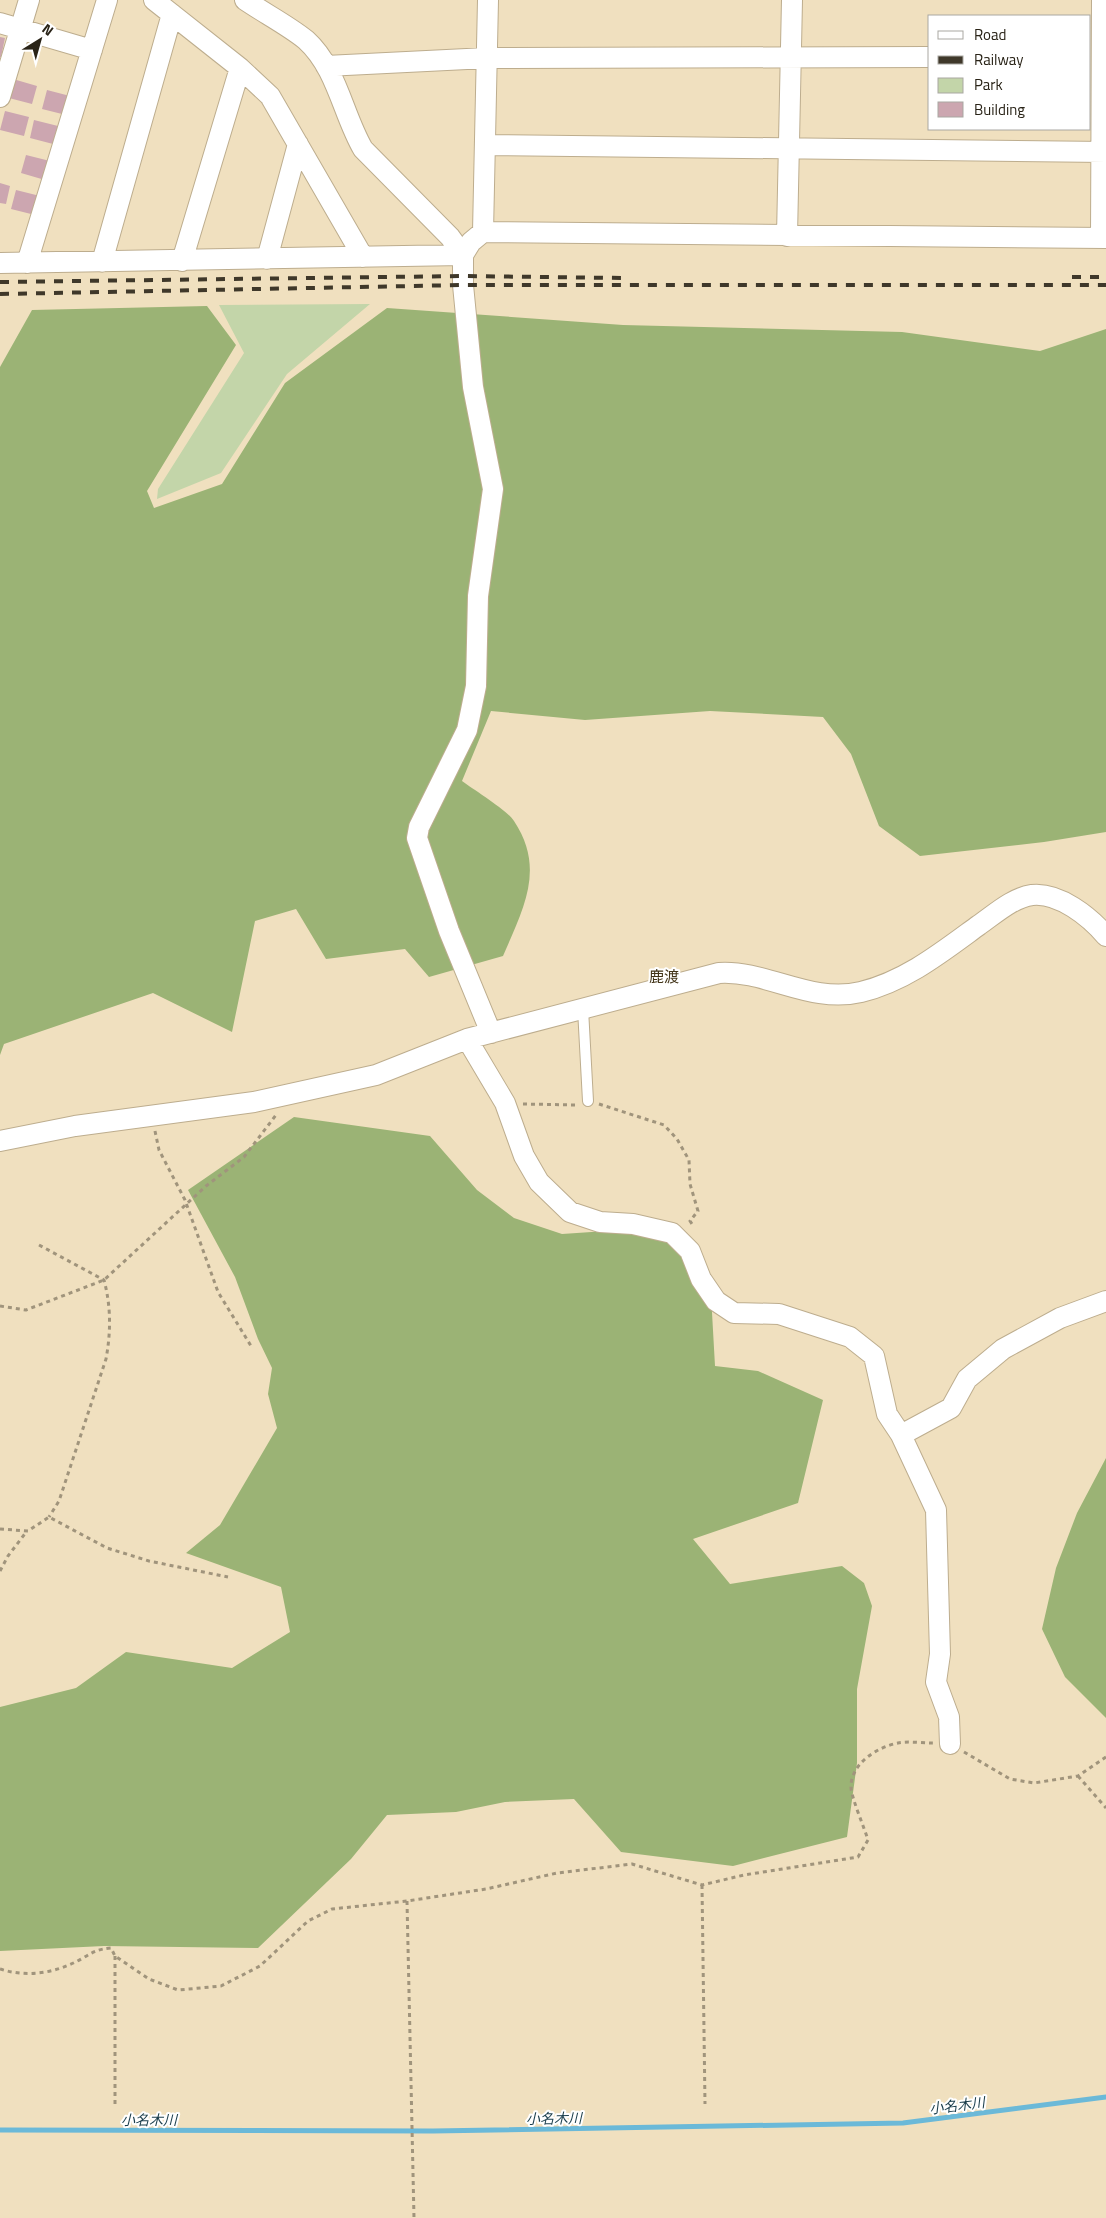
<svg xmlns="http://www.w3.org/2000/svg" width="1106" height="2218" viewBox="0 0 1106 2218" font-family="'Titillium Web','Noto Sans JP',sans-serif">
	<rect width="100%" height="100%" fill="#f0e0bf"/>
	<path fill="#c3d5a9" d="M370,304L287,374L221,473L157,499L158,489L244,353L219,305Z"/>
	<path fill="#9bb375" d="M207,306L236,345L147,491L154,508L222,484L285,383L387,308L623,325L902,332L1040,351L1106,329V832L1044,842L920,856L879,826L851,754L823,717L710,711L585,720L491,711L462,781C474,790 507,810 514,821C546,869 523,909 503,956L429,977L405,949L326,959L296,909L255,921L232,1032L153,993L4,1044L0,1055V367L32,310Z
		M294,1117L430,1136L477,1190L514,1218L562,1234L636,1229L694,1241L710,1277L715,1366L758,1371L823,1400L798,1503L693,1539L730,1584L842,1566L864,1583L872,1606L857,1689V1763L847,1837L733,1866L621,1852L574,1799L505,1802L456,1812L387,1815L351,1859L258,1948L104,1946L0,1951V1707L76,1688L126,1652L232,1668L290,1632L281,1587L186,1553L220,1525L277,1428L268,1394L272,1368L258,1339L235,1277L188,1190Z
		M1106,1458V1718L1065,1677L1042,1629L1056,1568L1077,1513Z"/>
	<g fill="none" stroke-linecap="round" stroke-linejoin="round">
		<path stroke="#6bb9d8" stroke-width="5" d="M0,2130L433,2131L903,2123L1106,2097"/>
	</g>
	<path fill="#cca6b0" d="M0,37L5,38L1,57H0Z
		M13,79L37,86L32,104L9,98Z
		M47,90L70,96L66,115L42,109Z
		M5,111L29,117L24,136L0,130Z
		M34,120L58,126L53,144L30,138Z
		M26,155L50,161L45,180L21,173Z
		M0,183L10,186L6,204L0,203Z
		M16,190L40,196L35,215L11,209Z"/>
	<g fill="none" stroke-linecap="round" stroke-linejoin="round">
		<defs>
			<path id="service" d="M583,1009L588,1101"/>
			<path id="minor" d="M154,0L240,68L270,96L363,257
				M245,0C264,13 289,26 306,40C337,68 343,115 363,149L450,237L463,255
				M0,23L92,50
				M326,66L487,58L930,57
				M0,97L29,0
				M485,145L1106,152
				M483,232L488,0
				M787,236L792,0
				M1101,238L1102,0
				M267,259L298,144
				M182,261L240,68
				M102,262L172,14
				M0,263L463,255
				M27,263L107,0
				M491,1033L449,931L417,838L419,827L467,730L476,686L478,596L493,489L473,387L463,285V255L471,242L483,232L1106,238
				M467,1039L505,1103L524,1156L539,1182L570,1212L600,1222L633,1224L672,1233L690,1251L701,1279L716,1301L734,1313L779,1314L850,1337L874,1356L887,1414L901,1435L936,1510L940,1654L936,1682L949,1717L950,1744
				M0,1141L75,1126L254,1102L376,1075L467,1039L719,973C767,970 810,1004 861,992C906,981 942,952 979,925C995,914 1012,898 1032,895C1059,892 1090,917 1106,936
				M901,1435L951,1408L967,1379L1003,1349L1060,1318L1106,1301"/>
		</defs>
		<use href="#service" stroke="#bdad8e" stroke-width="12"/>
		<use href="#minor" stroke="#bdad8e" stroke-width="22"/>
		<path stroke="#a0947c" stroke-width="3" stroke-dasharray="4 4" stroke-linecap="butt" d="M523,1104L577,1105
			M599,1104L664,1125L677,1139L689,1160L690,1184L698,1211L690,1221L694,1227
			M155,1131L159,1150L185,1200L218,1292L251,1346
			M39,1245L104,1280C111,1306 111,1332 106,1359L59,1501L49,1517
			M0,1306L26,1310L104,1280L206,1186L244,1157L276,1115
			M0,1529L28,1531L49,1517L107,1548L149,1561L228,1577
			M0,1571L8,1556L27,1531
			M964,1752L1010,1779L1034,1783L1078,1776L1106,1757
			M1078,1776L1106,1808
			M702,1885L705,2104
			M407,1901L414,2218
			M115,1956V2104
			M0,1969C28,1978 57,1973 83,1958C93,1952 98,1949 111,1948L115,1956L149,1979L178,1990L221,1986L260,1966L308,1921L332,1909L407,1901L486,1889L557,1873L632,1864L702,1885L744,1875L858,1857L868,1840C864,1827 852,1799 851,1788C850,1764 877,1747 898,1743C909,1741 922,1743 933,1743"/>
		<use href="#service" stroke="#fff" stroke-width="10"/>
		<use href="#minor" stroke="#fff" stroke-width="20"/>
		<path stroke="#3f382a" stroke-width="4" stroke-dasharray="9 9" stroke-linecap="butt" d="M1072,277H1106
			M0,282L463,276L622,278
			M0,294L463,285H1106"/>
	</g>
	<g text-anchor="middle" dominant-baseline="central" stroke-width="4" stroke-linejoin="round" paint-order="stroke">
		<g font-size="14" font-style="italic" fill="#1a3d4b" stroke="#fff">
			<text transform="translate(957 2105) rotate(-7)">小名木川</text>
			<text transform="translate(554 2118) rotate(-1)">小名木川</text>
			<text x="149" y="2119">小名木川</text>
		</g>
		<g font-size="15" fill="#423418" stroke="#fff">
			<text x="664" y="976">鹿渡</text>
		</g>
	</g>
	<rect x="928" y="15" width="162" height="115" fill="#ffffff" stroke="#a9a7a2"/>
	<rect x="938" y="31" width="25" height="8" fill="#ffffff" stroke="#a9a7a2"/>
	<text x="974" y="40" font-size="15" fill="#292317">Road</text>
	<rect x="938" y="56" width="25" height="8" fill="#3f382a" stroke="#a9a7a2"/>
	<text x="974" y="65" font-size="15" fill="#292317">Railway</text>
	<rect x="938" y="78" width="25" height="15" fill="#c3d5a9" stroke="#a9a7a2"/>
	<text x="974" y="90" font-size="15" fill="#292317">Park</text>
	<rect x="938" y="102" width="25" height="15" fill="#cca6b0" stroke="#a9a7a2"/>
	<text x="974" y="115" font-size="15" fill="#292317">Building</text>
	<g transform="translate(40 40) rotate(37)" stroke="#ffffff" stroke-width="4" paint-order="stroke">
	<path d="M0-4L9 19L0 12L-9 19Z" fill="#292317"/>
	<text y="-8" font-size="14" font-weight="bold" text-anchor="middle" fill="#292317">N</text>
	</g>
</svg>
